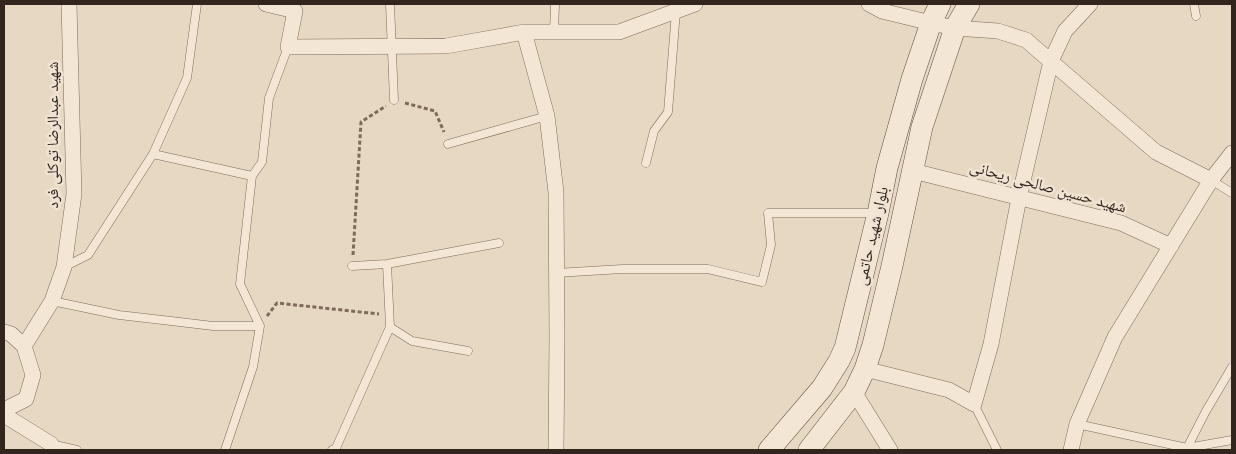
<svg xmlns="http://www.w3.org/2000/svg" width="1236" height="454" viewBox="0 0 1236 454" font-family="Spectral,'Noto Naskh Arabic',serif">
	<rect width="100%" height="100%" fill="#e7d8c3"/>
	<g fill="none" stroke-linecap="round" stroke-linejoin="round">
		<defs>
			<path id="lane" d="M390,4L394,100
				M1194,4L1196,16
				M554,32L555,4
				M448,144L547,116
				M153,154L252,176L262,162L269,98L288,47
				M646,163L654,131L668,112L676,11
				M1211,180L1232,193
				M352,266L387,264L499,243
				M64,267L88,255L153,154L187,78L197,4
				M556,273L622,269H708L762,282L771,245L768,213H877
				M52,301L119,315L171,321L213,326H260
				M390,327L412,341L468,351
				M974,404L997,450
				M1077,424L1187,448L1232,440
				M51,444L77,450
				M1190,449L1187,448L1206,411L1232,367
				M225,450L253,367L260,326L240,284L252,176
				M332,450L336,448L390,327L387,264"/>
			<path id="street" d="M266,4L295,11L288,47L446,46L524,32H619L695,4
				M869,4L882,11L931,23L955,28L998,31L1026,40L1156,152L1211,180
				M524,32L547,116L556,192L557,337L556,450
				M913,171L1121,223L1171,246
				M4,332L11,334L24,346L33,375L26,399L4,410
				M24,346L52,301L64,267L74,194L69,4
				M865,369L949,390L974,404L991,344L1019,198L1051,61L1065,31L1090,4
				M854,392L890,450
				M4,415L51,444L54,450
				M1071,450L1077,424L1115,337L1211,180L1232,153"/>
			<path id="secondary" d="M769,450L822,388L839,361L845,348L878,213L887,168L912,79L931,23L940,4
				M809,450L854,392L865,369L873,345L892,266L922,127L955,28L969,4"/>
		</defs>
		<use href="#lane" stroke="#7f6a5c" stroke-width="9"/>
		<use href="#street" stroke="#7f6a5c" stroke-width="16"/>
		<use href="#secondary" stroke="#614c40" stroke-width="22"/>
		<path stroke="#7f6a5c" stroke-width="3" stroke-dasharray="4 2.5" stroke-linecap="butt" d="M405,103L435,111L444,132
			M353,255L361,122L386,106
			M267,316L277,303L379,314"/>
		<use href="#lane" stroke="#f3e6d5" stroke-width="8"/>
		<use href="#street" stroke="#f3e6d5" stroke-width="15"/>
		<use href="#secondary" stroke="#f3e6d5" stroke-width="21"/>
	</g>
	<g text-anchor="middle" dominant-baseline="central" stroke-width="5" stroke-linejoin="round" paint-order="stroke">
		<g font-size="16" fill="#31251e" stroke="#f0e3d2">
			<text transform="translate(53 135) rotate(-90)">شهید عبدالرضا توکلی فرد</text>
			<text transform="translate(1048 187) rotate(15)">شهید حسین صالحی ریحانی</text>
			<text transform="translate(872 236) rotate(-77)">بلوار شهید حاتمی</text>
		</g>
	</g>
	<rect width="1236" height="454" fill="none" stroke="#31251e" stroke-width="10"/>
</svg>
